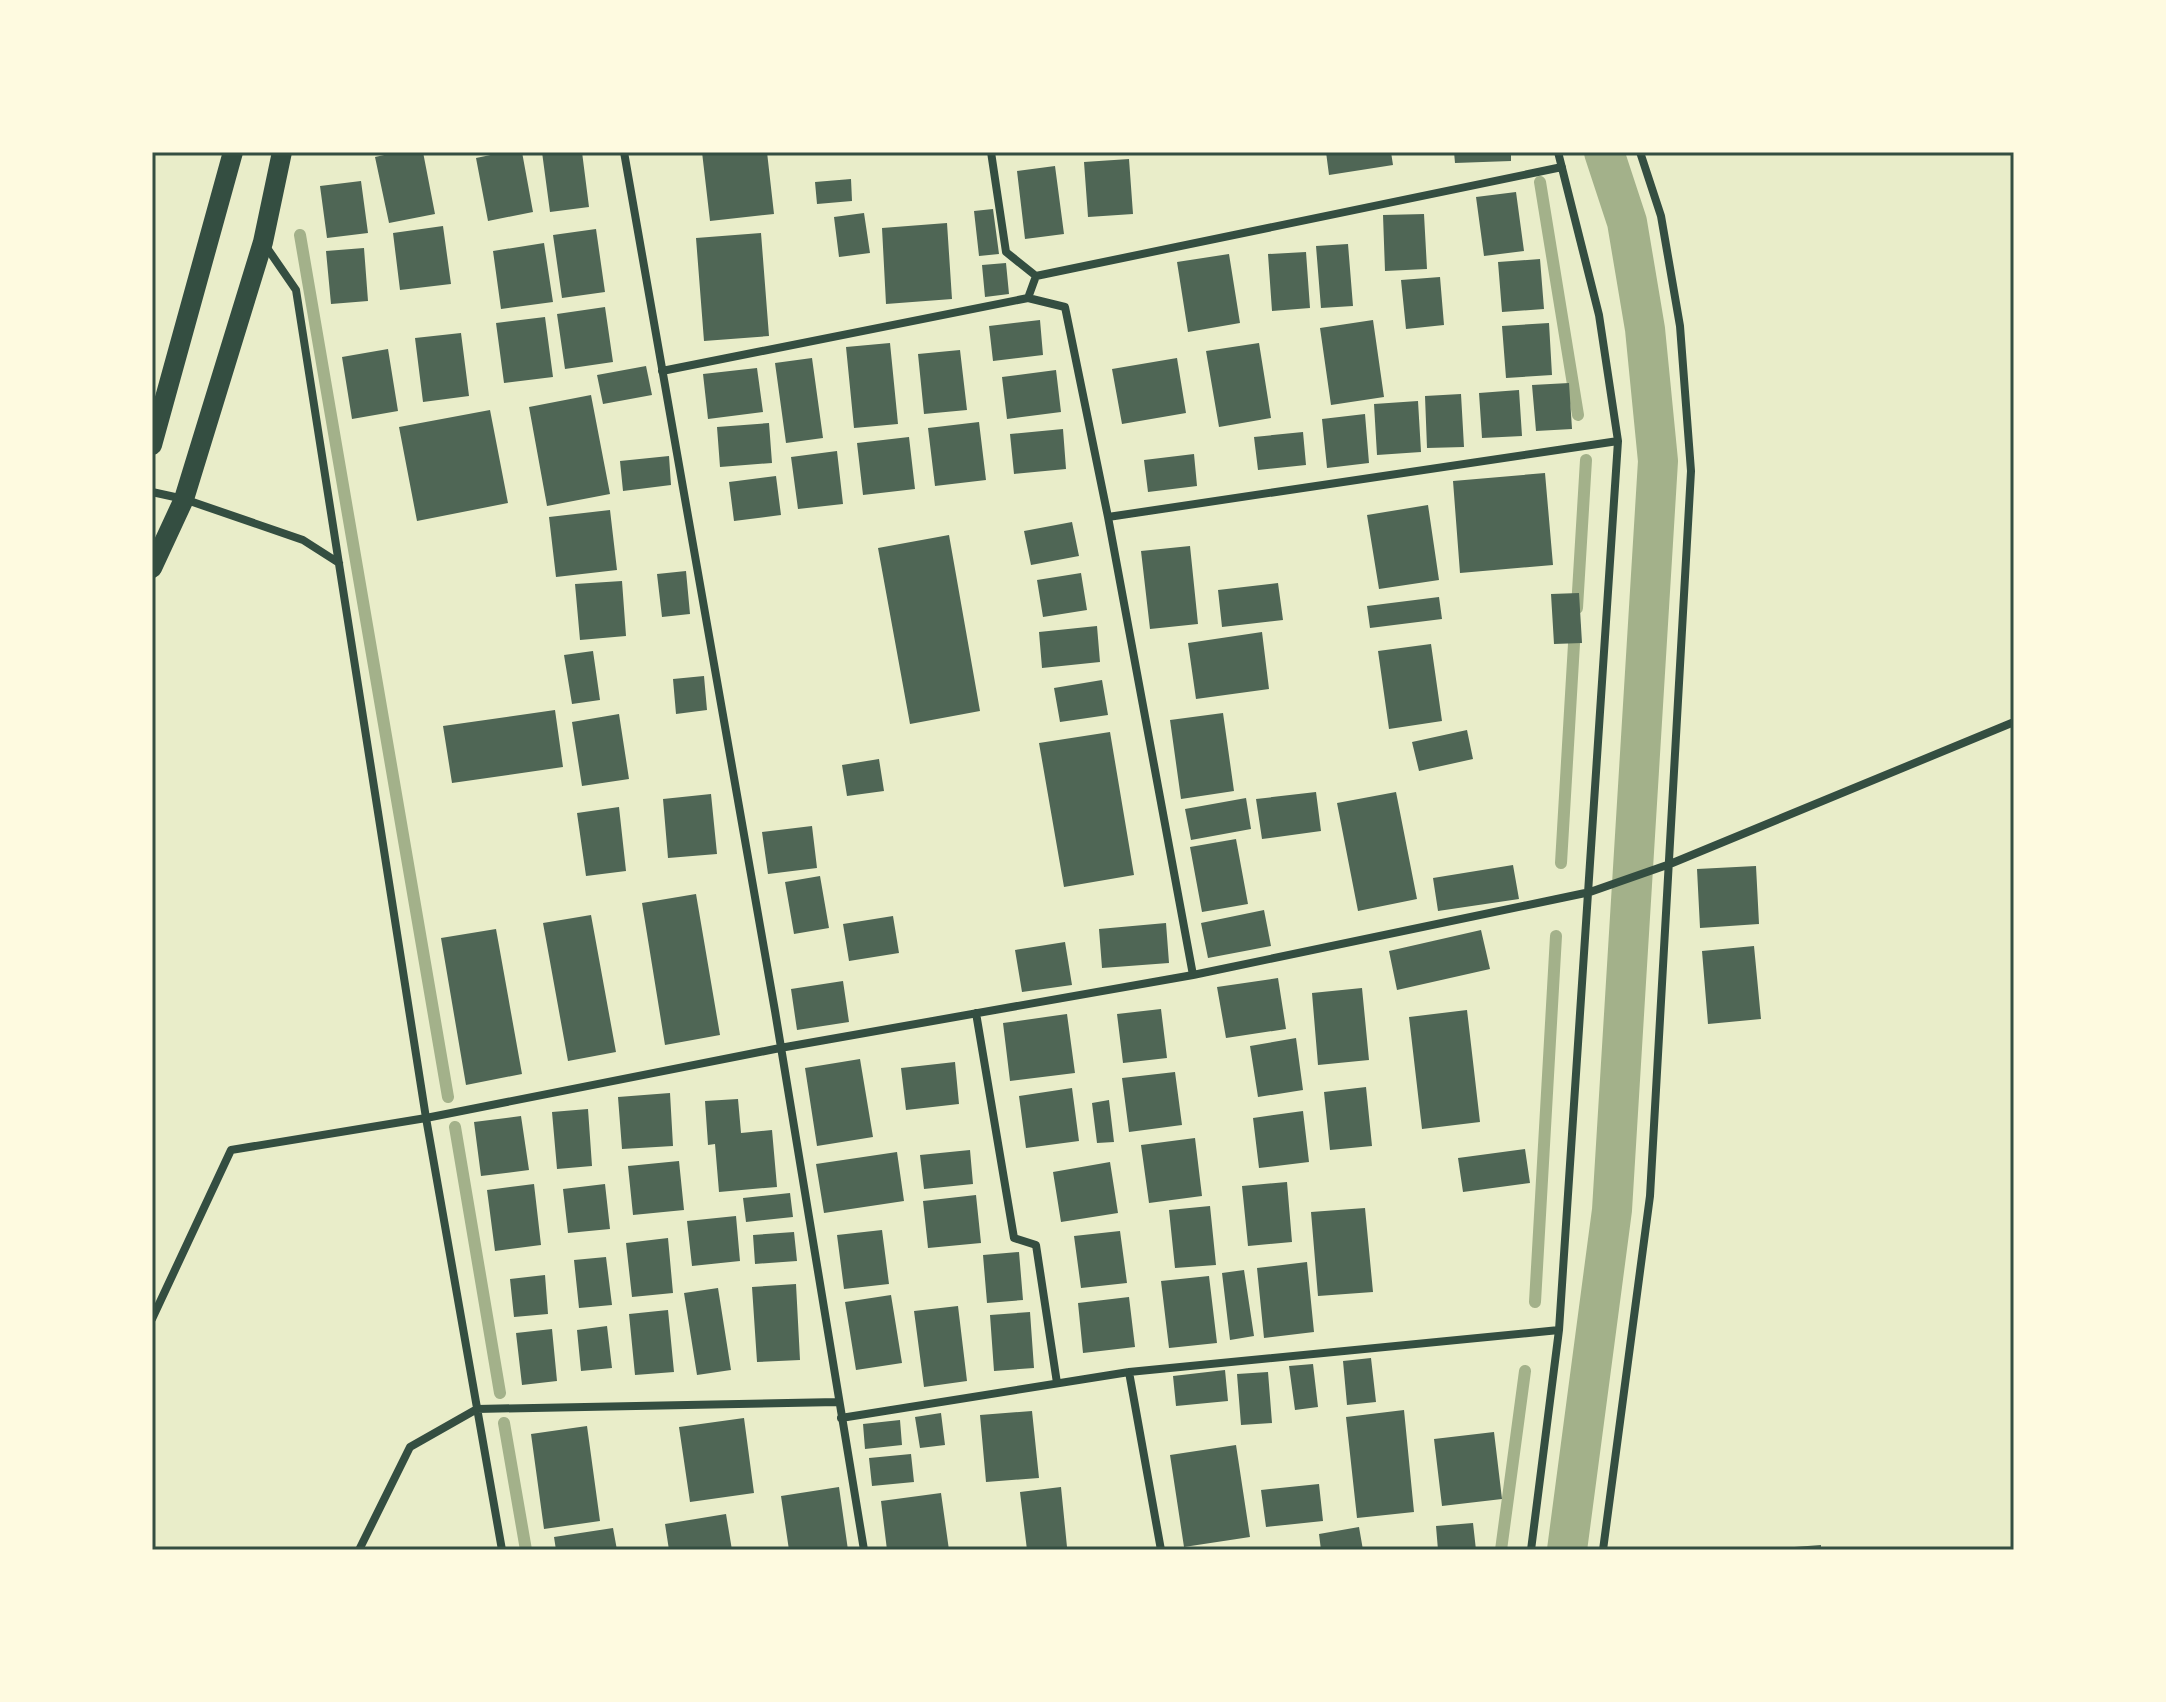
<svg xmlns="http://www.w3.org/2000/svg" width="2166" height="1702" viewBox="0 0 2166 1702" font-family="'Titillium Web',sans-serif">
	<rect width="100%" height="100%" fill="#e9edc9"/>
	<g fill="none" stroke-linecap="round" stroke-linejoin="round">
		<path stroke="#a3b18a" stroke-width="12" d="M1540,182L1578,415
			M300,235L448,1097
			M1577,608L1586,460
			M1561,863L1575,627
			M455,1127L500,1393
			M1535,1302L1556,936
			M504,1423L526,1550
			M1501,1550L1525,1371"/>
		<path stroke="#a3b18a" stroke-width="40" d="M1567,1550L1612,1210L1658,461L1645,329L1627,222L1604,152"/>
	</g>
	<path fill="#4f6655" d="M398,152H423L435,214L389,223L375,157Z
		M505,152H522L533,212L488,221L476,158Z
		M542,152H582L589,207L550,212Z
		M702,152H767L774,214L710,221Z
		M1326,152H1391L1393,165L1329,175Z
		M1454,152H1511V161L1455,163Z
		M1129,159L1133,214L1088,217L1084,162Z
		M1055,166L1064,234L1025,239L1017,171Z
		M851,179L852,201L817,204L815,182Z
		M361,181L368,233L327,238L320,186Z
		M1516,192L1524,251L1484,256L1476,197Z
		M993,209L999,254L979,256L974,211Z
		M864,213L870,253L839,257L834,217Z
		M1424,214L1427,269L1385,271L1383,215Z
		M947,223L952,299L886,304L882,228Z
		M443,226L451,284L400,290L393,233Z
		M596,229L605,292L562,298L553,235Z
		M761,233L769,336L704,341L696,238Z
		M544,243L553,302L501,309L493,251Z
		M1348,244L1353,306L1321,308L1316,246Z
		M364,248L368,301L331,304L326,251Z
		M1306,252L1310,308L1272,311L1268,254Z
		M1229,254L1240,323L1188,332L1177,262Z
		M1540,259L1544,309L1502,312L1498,262Z
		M1006,263L1009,294L985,297L982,265Z
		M1440,277L1444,325L1406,329L1401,280Z
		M605,307L613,362L565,369L557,314Z
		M545,317L553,377L504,383L496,323Z
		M1040,320L1043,355L993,361L989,326Z
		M1373,320L1384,397L1331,405L1320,328Z
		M1549,323L1552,375L1506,378L1502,326Z
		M461,333L469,396L423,402L415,338Z
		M890,343L898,424L854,428L846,347Z
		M1259,343L1271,418L1219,427L1206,351Z
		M388,349L398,411L352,419L342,357Z
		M960,350L967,410L924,414L918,354Z
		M812,358L823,438L786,443L775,363Z
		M1177,358L1186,413L1122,424L1112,369Z
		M646,366L652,395L603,404L597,375Z
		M757,368L763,412L708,419L703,374Z
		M1056,370L1061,412L1007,419L1002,377Z
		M1569,383L1572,429L1536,431L1532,385Z
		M1519,390L1522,436L1482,438L1479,393Z
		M1461,394L1464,447L1427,448L1425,396Z
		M591,395L610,494L547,506L529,407Z
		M1418,401L1421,452L1377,455L1374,404Z
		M490,410L508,503L417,521L399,427Z
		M1365,414L1369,463L1327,468L1322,419Z
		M979,422L986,480L935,486L928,428Z
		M769,423L772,463L720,467L717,427Z
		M1063,429L1066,469L1014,474L1010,434Z
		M1303,432L1306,465L1258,470L1254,437Z
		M909,437L915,489L863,495L857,443Z
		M837,451L843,504L798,509L791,457Z
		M1194,454L1197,486L1148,492L1144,460Z
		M669,456L671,485L623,491L620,461Z
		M1545,473L1553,565L1460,573L1453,481Z
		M776,476L781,515L734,521L729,482Z
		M1428,505L1439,580L1379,589L1367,515Z
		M610,510L617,570L556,577L549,517Z
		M1072,522L1079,556L1031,565L1024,531Z
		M949,535L980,711L910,724L878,548Z
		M1190,546L1198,624L1150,629L1141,551Z
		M686,571L690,614L662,617L657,574Z
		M1081,573L1087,610L1043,617L1037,580Z
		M622,581L626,636L580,640L575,584Z
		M1278,583L1283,620L1222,627L1218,590Z
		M1579,593L1582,643L1554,644L1551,594Z
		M1439,597L1442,619L1370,628L1367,606Z
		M1097,626L1100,662L1042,668L1039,632Z
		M1262,632L1269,689L1196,699L1188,643Z
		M1431,644L1442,721L1389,729L1378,651Z
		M593,651L600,700L572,704L564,655Z
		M704,676L707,710L676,714L673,679Z
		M1102,680L1108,715L1060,722L1054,688Z
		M555,710L563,767L452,783L443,726Z
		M1223,713L1234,791L1181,799L1170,720Z
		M619,714L629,779L582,786L572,722Z
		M1467,730L1473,759L1419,771L1412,742Z
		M1110,732L1134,875L1064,887L1039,743Z
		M879,759L884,791L847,796L842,765Z
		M1316,792L1321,831L1262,839L1256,799Z
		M1396,792L1417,899L1358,911L1337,803Z
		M711,794L717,854L668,858L663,799Z
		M1246,798L1251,829L1191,840L1185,809Z
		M619,807L626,871L586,876L577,813Z
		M812,826L817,868L768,874L762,832Z
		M1236,839L1248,904L1202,912L1190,847Z
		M1513,865L1519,899L1438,911L1433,878Z
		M1756,866L1759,924L1700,928L1697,869Z
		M820,876L829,928L794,934L785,882Z
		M696,894L720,1035L665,1045L642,903Z
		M1264,910L1271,946L1208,958L1201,923Z
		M591,915L616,1052L568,1061L543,923Z
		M893,916L899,953L849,961L843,924Z
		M1166,923L1169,963L1102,968L1099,929Z
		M496,929L522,1074L466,1085L441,938Z
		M1481,930L1490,969L1397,990L1389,951Z
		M1065,942L1072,985L1022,992L1015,950Z
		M1754,946L1761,1019L1708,1024L1702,951Z
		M1278,978L1286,1029L1226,1038L1217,987Z
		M843,981L849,1022L797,1030L791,989Z
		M1362,988L1369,1060L1318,1065L1312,993Z
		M1161,1009L1167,1058L1123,1063L1117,1014Z
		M1467,1010L1480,1122L1422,1129L1409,1017Z
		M1067,1014L1075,1073L1010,1081L1003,1023Z
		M1296,1038L1303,1090L1258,1097L1250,1046Z
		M860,1059L873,1137L817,1146L805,1068Z
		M955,1062L959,1104L906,1110L901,1068Z
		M1175,1072L1182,1125L1129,1132L1122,1078Z
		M1366,1087L1372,1146L1330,1150L1324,1092Z
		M1072,1088L1079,1141L1026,1148L1019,1096Z
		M670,1093L673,1146L622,1149L618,1097Z
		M738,1099L741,1133L772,1130L777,1187L719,1192L715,1144L708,1145L705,1101Z
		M1109,1100L1114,1142L1097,1143L1092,1103Z
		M588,1109L592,1166L557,1169L552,1112Z
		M1303,1111L1309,1162L1259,1168L1253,1118Z
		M521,1116L529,1170L481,1176L474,1122Z
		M1195,1138L1202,1196L1149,1203L1141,1145Z
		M1525,1149L1530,1183L1463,1192L1458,1158Z
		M970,1150L973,1184L924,1189L920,1155Z
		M897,1152L904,1201L824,1213L816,1164Z
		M679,1161L684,1210L633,1215L628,1166Z
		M1110,1162L1118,1213L1061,1222L1053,1172Z
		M1287,1182L1292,1242L1248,1246L1242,1186Z
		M534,1184L541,1245L495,1251L487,1190Z
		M605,1184L610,1229L568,1233L563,1189Z
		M790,1193L793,1217L746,1222L743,1198Z
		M976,1195L981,1243L928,1248L923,1201Z
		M1210,1206L1216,1265L1175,1268L1169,1210Z
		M1365,1208L1373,1292L1318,1296L1311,1212Z
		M736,1216L740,1261L692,1266L687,1221Z
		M882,1230L889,1284L844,1289L837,1235Z
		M1120,1231L1127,1283L1081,1288L1074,1236Z
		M794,1232L797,1261L755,1264L753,1235Z
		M668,1238L673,1293L632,1297L626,1243Z
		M1019,1252L1023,1300L987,1303L983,1255Z
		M606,1257L612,1305L579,1308L574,1260Z
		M1307,1262L1314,1332L1264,1338L1257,1268Z
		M1244,1270L1254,1336L1230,1340L1222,1273Z
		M545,1275L548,1314L514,1317L510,1279Z
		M1209,1276L1217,1343L1169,1348L1161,1281Z
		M796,1284L800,1360L757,1362L752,1287Z
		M718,1288L731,1370L697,1375L684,1293Z
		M891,1295L902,1363L856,1370L845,1302Z
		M1129,1297L1135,1347L1083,1353L1078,1303Z
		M958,1306L967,1381L924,1387L914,1311Z
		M668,1310L674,1372L635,1375L629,1314Z
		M1030,1312L1034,1368L994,1371L990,1315Z
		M607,1326L612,1368L581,1371L577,1330Z
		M552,1329L557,1381L522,1385L516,1333Z
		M1371,1358L1376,1402L1347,1405L1343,1361Z
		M1313,1364L1318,1407L1295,1410L1289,1366Z
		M1225,1370L1228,1401L1176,1406L1173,1376Z
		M1268,1372L1272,1423L1241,1425L1237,1374Z
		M1404,1410L1414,1512L1357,1518L1346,1417Z
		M1032,1411L1039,1478L986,1482L980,1415Z
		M941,1413L945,1445L920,1448L915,1417Z
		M744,1418L754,1493L690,1502L679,1427Z
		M900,1420L902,1445L865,1449L863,1424Z
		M587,1426L600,1521L544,1529L531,1434Z
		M1494,1432L1502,1499L1442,1506L1434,1439Z
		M1236,1445L1250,1537L1184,1547L1170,1455Z
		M911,1454L914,1482L872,1486L869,1458Z
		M1319,1484L1323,1521L1266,1527L1261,1490Z
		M839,1487L848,1550H789L781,1496Z
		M1061,1487L1067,1547L1027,1550L1020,1492Z
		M941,1493L949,1550H887L881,1501Z
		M726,1514L732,1550H669L665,1524Z
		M1473,1523L1476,1550H1438L1436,1526Z
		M1359,1527L1363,1550H1321L1319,1534Z
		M613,1528L617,1550H556L554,1537Z
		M1821,1545V1550H1782L1781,1548Z"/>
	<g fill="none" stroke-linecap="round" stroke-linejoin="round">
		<path stroke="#344e41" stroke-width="8" d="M624,152L775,1011L864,1550
			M991,152L1006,252L1036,276L1028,298
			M265,245L296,290L426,1118L502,1550
			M1036,276L1562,167
			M662,371L1028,298L1065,307L1108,517
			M152,492L184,499L303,540L339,563
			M1193,975L1108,517L1618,441
			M976,1013L1014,1238L1036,1245L1057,1383
			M152,1319L231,1150L426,1118L780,1048L1193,975L1590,892L1670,864L2014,722
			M1129,1372L1161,1550
			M841,1418L1129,1372L1559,1330
			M359,1550L410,1447L477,1409L838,1402
			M1531,1550L1559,1330L1618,441L1599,315L1558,152
			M1603,1550L1650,1196L1691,471L1680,326L1661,216L1640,152"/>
		<path stroke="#344e41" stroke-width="20" d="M152,445L233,152
			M152,568L184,499L263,242L282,152"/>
	</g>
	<rect width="2166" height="1702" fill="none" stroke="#fefae0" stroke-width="308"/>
	<rect x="154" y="154" width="1858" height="1394" fill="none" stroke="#344e41" stroke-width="3"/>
</svg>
